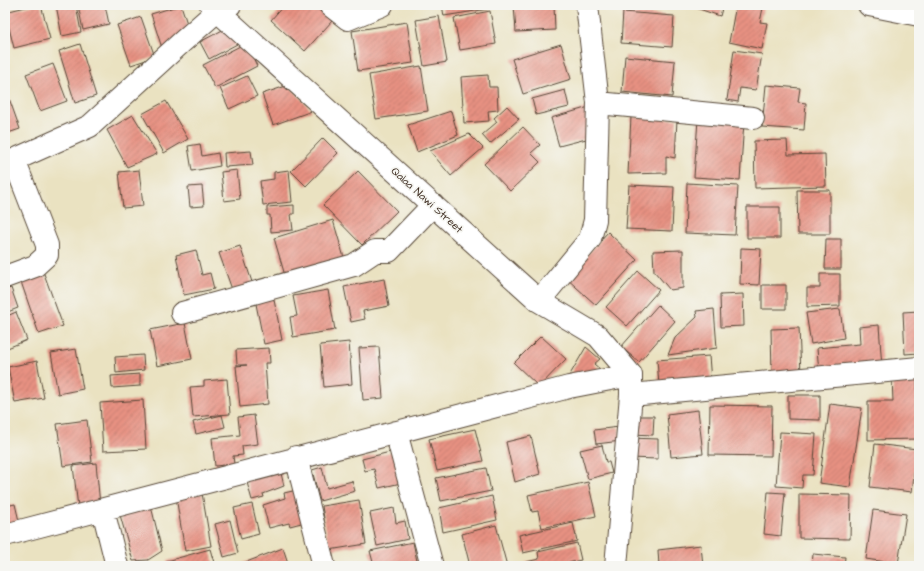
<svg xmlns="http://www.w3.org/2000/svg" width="924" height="571" viewBox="0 0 924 571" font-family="'Architects Daughter',sans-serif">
	<defs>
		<pattern id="building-hatch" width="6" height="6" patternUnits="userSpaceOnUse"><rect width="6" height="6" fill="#e79182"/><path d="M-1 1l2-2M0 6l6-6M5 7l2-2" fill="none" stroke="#bc776a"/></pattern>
	</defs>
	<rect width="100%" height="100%" fill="#f6f6f2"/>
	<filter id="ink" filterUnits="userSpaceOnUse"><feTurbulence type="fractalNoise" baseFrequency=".025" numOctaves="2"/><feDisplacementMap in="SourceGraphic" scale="8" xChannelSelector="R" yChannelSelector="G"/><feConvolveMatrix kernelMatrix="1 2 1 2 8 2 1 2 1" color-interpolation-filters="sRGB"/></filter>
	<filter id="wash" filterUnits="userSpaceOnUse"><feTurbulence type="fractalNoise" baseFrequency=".012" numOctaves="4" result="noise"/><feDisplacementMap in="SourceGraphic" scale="16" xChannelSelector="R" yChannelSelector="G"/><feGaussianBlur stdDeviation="0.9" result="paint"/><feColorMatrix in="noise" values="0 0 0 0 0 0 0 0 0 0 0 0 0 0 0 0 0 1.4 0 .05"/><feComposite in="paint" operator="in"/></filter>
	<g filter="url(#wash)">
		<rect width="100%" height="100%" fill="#eae2c1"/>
		<g id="blocks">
			<path fill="url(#building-hatch)" d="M34,5H41L50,39L14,48L5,12Z
				M56,5H76L81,32L62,36Z
				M78,5H105L109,24L83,30Z
				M181,5L190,33L163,51L151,14Z
				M284,5H313L332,21L305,51L271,20Z
				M442,5H487L488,9L444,16Z
				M514,5H554L555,30L516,32Z
				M618,5H641V8L618,7Z
				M697,5H723L720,16L696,8Z
				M736,5H757V7L763,8L760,22L767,23L762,49L729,42Z
				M490,11L496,44L460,50L454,18Z
				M623,12L674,16L672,47L621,43Z
				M439,16L447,62L424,66L416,20Z
				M141,17L155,57L131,65L117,25Z
				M407,22L413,63L358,71L352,31Z
				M230,26L239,43L209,59L200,42Z
				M246,43L257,66L215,88L203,65Z
				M80,44L96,96L75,103L59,51Z
				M561,44L571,79L523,94L512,59Z
				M734,50L762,54L756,90L740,88L738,102L727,100Z
				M625,56L675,61L672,97L622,92Z
				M53,64L67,101L40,111L26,74Z
				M421,66L428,111L376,119L369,75Z
				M488,75L489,87H497L498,110L488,111L489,121L464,123L461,77Z
				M247,76L257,96L229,109L220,88Z
				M289,85L312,111L273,125L262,94Z
				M766,85L800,88L798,102L806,103L804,130L762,127Z
				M5,87L20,129L5,134Z
				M565,90L569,107L536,115L532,99Z
				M166,101L188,139L164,153L142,114Z
				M507,106L519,119L490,144L482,135L497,122L494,118Z
				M589,107L590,138L559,146L551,118Z
				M451,111L458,135L417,152L408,125Z
				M133,115L157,154L127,167L107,130Z
				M631,117L677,119L675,158L666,156V173L628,174Z
				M698,119L744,122L740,180L694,177Z
				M523,127L540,145L531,153L540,162L510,191L484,164Z
				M469,134L483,148L451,176L430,151Z
				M323,138L338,153L306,186L291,171Z
				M787,140L788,155L825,154L826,186L755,188L754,141Z
				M200,144L202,156L218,153L220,166L192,171L188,146Z
				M251,151L253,165L225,167L224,153Z
				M139,170L143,206L123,208L119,172Z
				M237,170L240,199L224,201L221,172Z
				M289,170L292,202L263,205L260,181L274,179V172Z
				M358,171L397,211L362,245L323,205Z
				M687,183L738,186L735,235L685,233Z
				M629,185L674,187L672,231L626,229Z
				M202,186L204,206L190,207L188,187Z
				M797,190H830V234H798Z
				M294,205V214H291L293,230L271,232L270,215H267V207Z
				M747,207H780V238H747Z
				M333,220L345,261L286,279L274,238Z
				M608,232L637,260L596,305L566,278Z
				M826,239H841V269H825Z
				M240,246L254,288L234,295L219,253Z
				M741,248L761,249L759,285L740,284Z
				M196,250L202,275L210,273L214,289L184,295L176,255Z
				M683,250V288L670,290L654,271L653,251Z
				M43,271L63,326L39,334L20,279Z
				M638,271L659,290L627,326L606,307Z
				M820,274H840V306L807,307V288H820Z
				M384,279L389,306L363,311L365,319L351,322L344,287Z
				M762,285H786V309H762Z
				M11,288L18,308L5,313V290Z
				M272,290L282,340L264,344L254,294Z
				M328,290L335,330L293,337L290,317L297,316L293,296Z
				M743,294L744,326L721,327L720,295Z
				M658,305L675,321L639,362L621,347Z
				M714,309L717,348L668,355L675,338L697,317L696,311Z
				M840,309L844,338L811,344L806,313Z
				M919,311V353L905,354L903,312Z
				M16,312L27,340L5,349V317Z
				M185,323L192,359L157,366L150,330Z
				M879,325L882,368L819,373L817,348L860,344L859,327Z
				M799,328L801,374L772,375L771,329Z
				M541,336L566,359L539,387L514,363Z
				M349,342L352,384L324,387L320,345Z
				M379,347L383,398L363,400L359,348Z
				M586,347L600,359L594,364L601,370L568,378Z
				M269,348L270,363H265L268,404L240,407L236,366L247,365H237L236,350Z
				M76,349L83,389L58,394L51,353Z
				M143,355L144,370L116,373L115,357Z
				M709,356L711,381L659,385L657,360Z
				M37,361L44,398L15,403L8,367Z
				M140,374V386L112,388L111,376Z
				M917,377L918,439L868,440V401H893L892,378Z
				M227,379L230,414L193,417L190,387L204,386V381Z
				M788,395H820V420L788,419Z
				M143,400L146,449L103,451L100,403Z
				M830,404L862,408L850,487L819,483Z
				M710,405L772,406L771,456L709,455Z
				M698,410L703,454L671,457L667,414Z
				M222,415L225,427L196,434L193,422Z
				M254,415L258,444L242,446L243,455L233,456L234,464L215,466L212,438L240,435L238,417Z
				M631,416H654L653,435L631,434Z
				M87,420L92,462L63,466L57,424Z
				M619,427L621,441L596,444L594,430Z
				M475,429L483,461L437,471L429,439Z
				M780,432L816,434L813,475H803L802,488L776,486Z
				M531,436L540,474L515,482L506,442Z
				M630,438L658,439V459L629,458Z
				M875,444L917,449L912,492L870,487Z
				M602,445L606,462H609L612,473L588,479L580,450Z
				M394,451L401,483L379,488L374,469L365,471L362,459Z
				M96,463L100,505L78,507L73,466Z
				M322,467L327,488L352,481L355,491L320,501L312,470Z
				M486,468L491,491L441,501L436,478Z
				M280,469L284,486L263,494L264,497L252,500L246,479Z
				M588,482L596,516L542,528L538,511L532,512L528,495Z
				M297,490L305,522L290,526L289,523L269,528L263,505L285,498L284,493Z
				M768,492L785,493L781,536L764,534Z
				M202,493L211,546L185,551L176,497Z
				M799,494L851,495L850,539L799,538Z
				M492,496L497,520L443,532L439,508Z
				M359,500L366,544L329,550L322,506Z
				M15,504L19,521L5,524V514L7,513L6,506Z
				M252,504L259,534L241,539L234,508Z
				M151,506L162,551L148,560L133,561L120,515Z
				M394,508L396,523L405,521L408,539L377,546L370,513Z
				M873,510L906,514L898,564L866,559Z
				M230,520L238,553L224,557L215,524Z
				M573,523L577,541L523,553L519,535Z
				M496,525L507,566H470L462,534Z
				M413,542L418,566H374L370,551Z
				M577,543L581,560L555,566H527L526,562L539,559L538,552Z
				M701,545L703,566H659L658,550Z
				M283,548L289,566H236Z
				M210,549L215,566H168L167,561Z
				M813,554L845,557L844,566H812Z"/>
		</g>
	</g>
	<g filter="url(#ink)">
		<use href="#blocks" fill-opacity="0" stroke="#554636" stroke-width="1"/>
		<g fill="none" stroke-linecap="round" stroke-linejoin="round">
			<defs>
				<path id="minor" d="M211,5L539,301L598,336L631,375V395L616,566
					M330,5L348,19L382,5
					M869,5L919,15
					M598,103L753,118
					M5,164L90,126L182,42L217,11L230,5
					M5,277L35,266L47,255V245L14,160
					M539,301L590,239L595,220L598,103L587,5
					M182,313L354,265L375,251H389L433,205
					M631,395L919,368
					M396,432L432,566
					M296,457L324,566
					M103,510L117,566
					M5,535L569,387L631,375"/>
			</defs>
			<use href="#minor" stroke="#554636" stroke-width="24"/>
			<use href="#minor" stroke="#fff" stroke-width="22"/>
		</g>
	</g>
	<g text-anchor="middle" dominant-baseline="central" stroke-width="3.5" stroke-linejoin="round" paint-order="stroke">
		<g font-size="11" fill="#3b2a1e" stroke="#f6f6f2">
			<text transform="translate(427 200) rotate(42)">Qalaa Nawi Street</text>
		</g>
	</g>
	<rect width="924" height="571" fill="none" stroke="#f6f6f2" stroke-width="20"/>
</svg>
